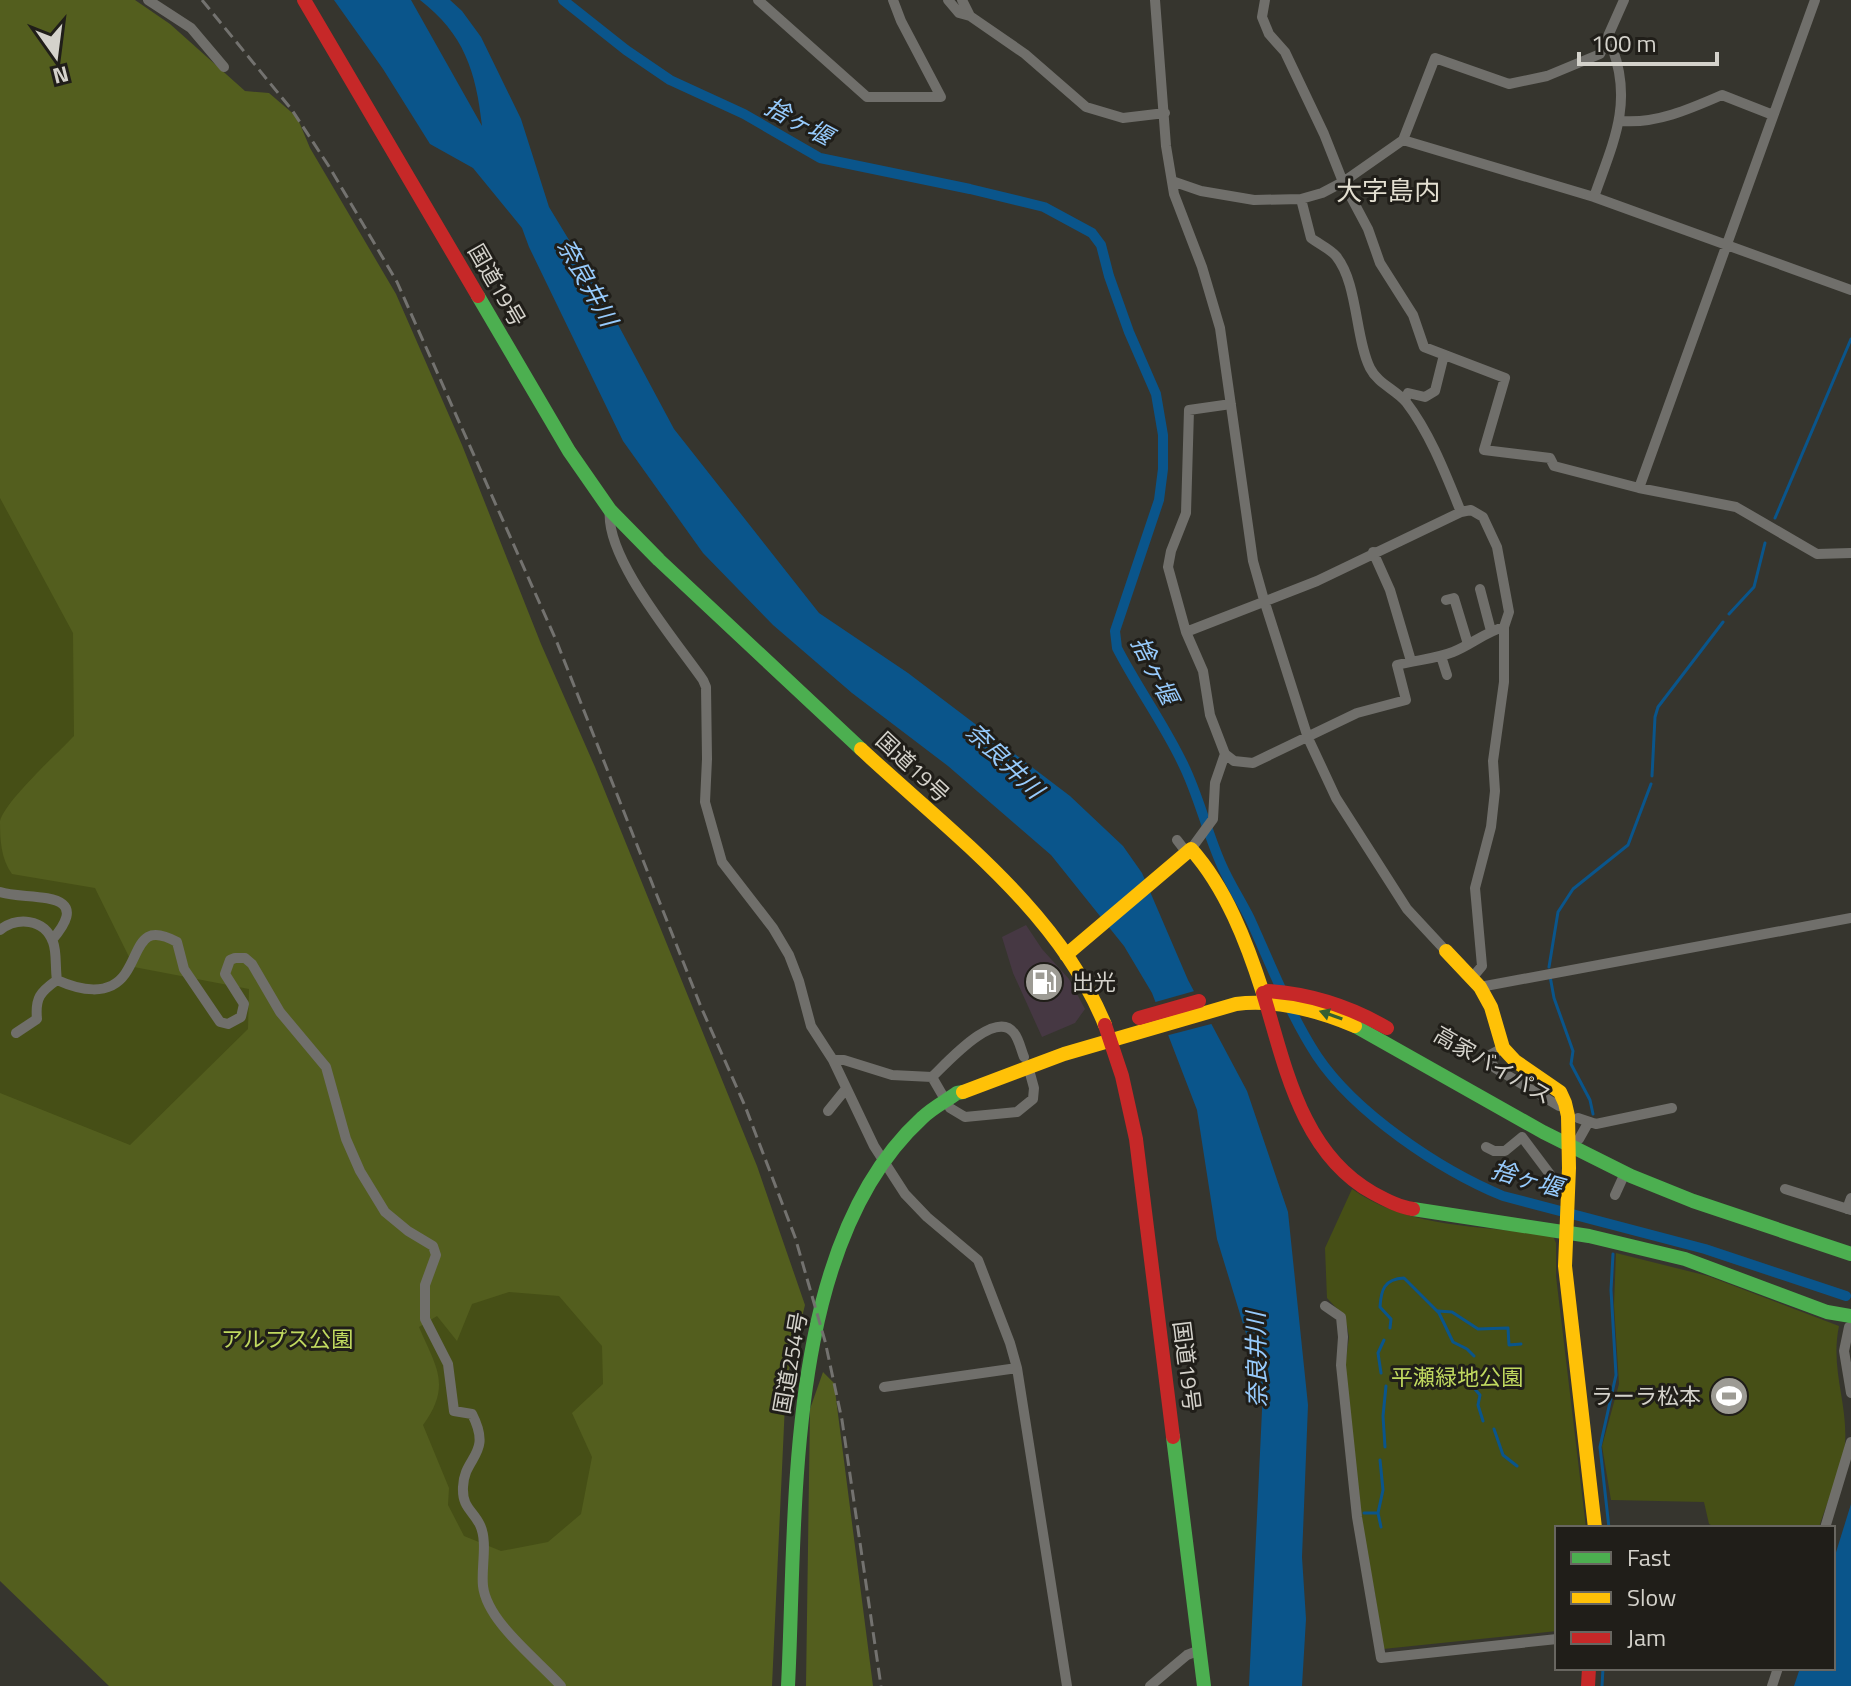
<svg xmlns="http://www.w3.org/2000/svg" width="1851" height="1686" viewBox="0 0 1851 1686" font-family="'Titillium Web','Noto Sans JP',sans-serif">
	<rect width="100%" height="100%" fill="#36352e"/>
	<path fill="#463843" d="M1026,925L1042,949L1069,979L1085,1009L1075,1023L1042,1037L1013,973L1002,937Z"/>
	<path fill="#464f16" d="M0,434L376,865L628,1387L642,1686L0,1422Z
		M1352,1189C1410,1230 1485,1225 1553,1236L1556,1243V1276L1586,1528H1557V1631L1383,1649L1375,1594L1361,1526L1344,1374L1349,1337L1347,1326L1341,1313L1327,1298L1325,1248Z
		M1616,1253L1708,1276L1839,1326C1830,1369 1848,1403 1845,1444C1844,1464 1825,1507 1819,1528H1717L1709,1524L1704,1502L1611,1500L1602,1446L1619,1384L1614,1305Z"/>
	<path fill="#535e1e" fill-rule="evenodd" d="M0,0H135L170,24L245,91L269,93L297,117L310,148L396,294L462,445L541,644L595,767L729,1097L757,1166L805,1305L786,1382L772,1686H109L0,1581V1093L130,1145L248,1029L249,989L134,967L95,888L12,874C1,859 0,840 0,821C6,800 57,754 74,736L73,633L0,498ZM509,1292L559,1296L602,1346L603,1384L572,1413L592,1457L581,1514L548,1542L501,1551L464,1536L448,1505L449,1488L423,1425C452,1385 436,1367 419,1327L437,1316L457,1341L472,1304Z
		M823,1372L834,1383L873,1686H806L810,1409Z"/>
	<path fill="#0a558b" d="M334,0H411L482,126C476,71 464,34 420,0H450L462,11L481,37L521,119L549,207L600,291L674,429L819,613L908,673L1070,796L1123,846L1142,873L1188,980L1247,1091L1288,1212L1308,1405L1302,1557L1306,1619L1302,1686H1249L1263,1389L1217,1239L1197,1110L1152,993L1124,946L1051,855L948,766L852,693L773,625L703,553L623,441L529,247L522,228L473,168L430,144L383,69Z
		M1851,1504V1686H1794L1800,1668H1833V1562Z"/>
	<path fill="#36352e" d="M1198,990L1215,1023L1165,1036L1152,1003Z"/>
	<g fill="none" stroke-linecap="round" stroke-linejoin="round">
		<path stroke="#0a558b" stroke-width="3" d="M1775,518L1851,339
			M1729,614L1754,587L1765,543
			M1652,776L1655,717L1658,707L1723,622
			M1549,967L1558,912L1573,889L1628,845L1651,784
			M1550,976L1554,998L1573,1051L1571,1064L1590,1100L1593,1114
			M1438,1311L1452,1312L1478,1329L1508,1328L1509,1345L1521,1344
			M1390,1328L1391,1319L1380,1307C1381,1290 1384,1279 1404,1278L1439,1313L1453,1342L1467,1349L1474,1356
			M1381,1373L1378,1353L1384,1340
			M1473,1373L1474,1388L1480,1395L1478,1405L1483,1421
			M1494,1429L1503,1455L1517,1466
			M1385,1447L1383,1416L1386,1386
			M1364,1513H1378L1383,1490L1380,1460
			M1378,1513L1381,1527
			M1609,1528L1600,1447L1616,1375L1611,1290L1613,1254
			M1602,1686L1603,1668"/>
		<path stroke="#0a558b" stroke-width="10" d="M563,0L626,50L670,80L744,114L820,158L970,189L1044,207L1092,233L1101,245L1109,276L1129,332L1156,394L1163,435V469L1159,500L1115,631L1117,648C1137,687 1164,724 1183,764C1199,796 1207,833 1222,866C1230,884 1241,901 1250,919C1271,965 1289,1013 1317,1056C1355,1113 1440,1170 1503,1196L1705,1249L1846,1296"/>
		<path stroke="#706f6b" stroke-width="10" d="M148,0L191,28L224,67
			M758,0L867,97H941L901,21L893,0
			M948,0L959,13L970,16L1025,54L1086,107L1123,118L1165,113
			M962,0L970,16
			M1155,0L1166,146L1174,194L1202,267L1220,328L1253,561L1264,600L1308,738L1336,798L1407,909L1446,951
			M1265,0L1262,17L1269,34L1285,52L1324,134L1343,182L1368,229L1380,263L1413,315L1424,347L1505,378L1484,450L1550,458L1554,466L1639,488L1736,507L1817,554L1851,553
			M1621,121C1656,124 1690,109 1722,95L1773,115
			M1403,140L1594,197L1851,290
			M1172,181L1201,191L1254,200L1301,199L1322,193L1343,182L1403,140L1435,58L1509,84L1547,76L1600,54L1624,0
			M1594,197C1612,145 1633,105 1613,50L1606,47
			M1301,199L1311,238C1319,244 1330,249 1336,256C1358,283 1355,338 1370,368C1378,384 1395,389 1406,402C1430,433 1446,475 1461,512
			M1405,400L1408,393L1425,397L1435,391L1444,355
			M1231,404L1189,410L1186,513L1171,551L1168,567L1186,632L1203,671L1210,715L1225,754L1234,761L1253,763L1357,713L1406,700L1397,665C1416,660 1435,659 1453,652C1471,645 1485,632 1504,627
			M1639,488L1815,0
			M610,510C604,557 676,641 703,680L706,687L707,759L705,802L722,862L773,928L789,955L799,981L811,1026L833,1060L874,1146L905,1194L927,1217L978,1260L1010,1343L1017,1368L1067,1686
			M1373,552L1390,590L1411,661
			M1480,589L1491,631
			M1446,600L1454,598L1468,644
			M1186,632L1317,581L1461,512L1471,510L1483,517L1497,547L1509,612L1504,627V682L1493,761L1495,791L1491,827L1475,888L1482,966L1472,978
			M1441,656L1447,675
			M1177,840L1187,853
			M1191,849L1213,819L1215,783L1225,754
			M0,892C25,901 98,887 52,940
			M0,930C17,917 44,918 53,942C57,952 55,968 57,980C79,990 109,997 125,974C141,951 139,921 177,942L184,969L220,1022L228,1024L241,1017L244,1004L225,974L230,960L235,958H245L252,964L280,1012L326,1067L346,1139L360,1171L385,1212L408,1231L433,1246L436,1255L425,1285V1319L448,1364L454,1411L472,1414C493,1455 464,1456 463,1487C462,1508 473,1510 480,1525C488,1542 481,1567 483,1586C487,1622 538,1660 561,1686
			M1480,987L1851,918
			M16,1033L37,1019C35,998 40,992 57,980
			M1503,1048L1490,1055L1489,1059L1495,1068L1559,1106
			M833,1060H844L892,1075L932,1077C946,1064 995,1008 1014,1033C1019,1039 1021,1050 1024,1057
			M932,1077L950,1108L965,1117L1017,1112L1033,1099L1034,1088L1028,1066
			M828,1111L845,1090
			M1578,1118L1596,1124L1672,1108
			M1579,1139L1588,1123
			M1486,1147L1494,1151H1505L1522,1137L1558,1185L1569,1184
			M1785,1189L1851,1210
			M1615,1195L1625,1173
			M1847,1209L1851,1198
			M1325,1306L1341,1317L1343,1337L1341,1365L1357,1517L1381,1658L1557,1639
			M1849,1327L1844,1351L1851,1393
			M884,1387L1017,1368
			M1825,1528L1851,1442
			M1150,1686L1187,1655L1200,1650
			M1772,1686L1778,1668"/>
		<path stroke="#4caf50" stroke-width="14" d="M478,296L569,451L610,510L659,560L861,749
			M1355,1026L1543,1132L1631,1176L1693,1201L1851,1254
			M1413,1209L1589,1236L1685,1259L1827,1312L1851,1316
			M1173,1437L1204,1686
			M788,1686C797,1512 783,1245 922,1118C932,1108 946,1101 957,1093L963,1092"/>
		<path stroke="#ffc107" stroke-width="14" d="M861,749C949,831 1058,910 1105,1025
			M1446,951L1480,987L1491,1007L1503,1048L1515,1061L1560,1092L1565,1103L1568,1116L1569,1168L1565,1266L1595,1528
			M1066,955L1191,849C1226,888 1247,943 1263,993
			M963,1092L1064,1054L1236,1004C1277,999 1317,1010 1355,1026"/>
		<path stroke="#c62828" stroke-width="14" d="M304,0L478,296
			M1268,991C1312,994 1349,1006 1387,1028
			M1263,993C1285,1065 1301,1153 1373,1193C1386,1200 1399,1207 1413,1209
			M1139,1018L1199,1001
			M1105,1025L1122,1076L1136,1139L1173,1437
			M1588,1686L1589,1668"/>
		<path stroke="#73726f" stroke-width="3" stroke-dasharray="12 6" stroke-linecap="butt" d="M202,0L292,110L330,168L397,282L556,640L701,1007L745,1106L795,1237L825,1341L842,1420L881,1686"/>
	</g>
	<defs><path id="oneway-solid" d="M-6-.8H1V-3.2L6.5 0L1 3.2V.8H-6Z" transform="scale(2)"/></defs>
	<use fill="#345f32" href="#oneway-solid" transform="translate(1331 1015) rotate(-161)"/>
	<defs>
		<symbol id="fuel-disc" viewBox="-11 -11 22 22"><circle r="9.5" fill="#9d9b94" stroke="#201e19"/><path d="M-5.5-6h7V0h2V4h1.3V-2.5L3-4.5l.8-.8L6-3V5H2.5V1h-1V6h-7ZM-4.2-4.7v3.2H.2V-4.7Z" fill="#fff"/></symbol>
		<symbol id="stadium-disc" viewBox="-11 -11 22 22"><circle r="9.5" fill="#9d9b94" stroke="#201e19"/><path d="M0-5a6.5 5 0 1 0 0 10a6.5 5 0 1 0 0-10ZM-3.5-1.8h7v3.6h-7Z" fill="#fff"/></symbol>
	</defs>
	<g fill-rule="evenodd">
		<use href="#fuel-disc" x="1022" y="960" width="44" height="44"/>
		<use href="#stadium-disc" x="1707" y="1374" width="44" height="44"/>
	</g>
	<g text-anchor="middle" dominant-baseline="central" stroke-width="6" stroke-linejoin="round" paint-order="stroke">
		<g font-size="22" fill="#d4d2cb" stroke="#201e19">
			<text transform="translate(497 285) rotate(60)">国道19号</text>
			<text transform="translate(913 767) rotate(43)">国道19号</text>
			<text transform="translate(1493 1065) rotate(30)">高家バイパス</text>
			<text transform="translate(790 1363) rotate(-80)">国道254号</text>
			<text transform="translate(1187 1366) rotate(83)">国道19号</text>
		</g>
		<g font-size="22" fill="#d4d2cb" stroke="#201e19" text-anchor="start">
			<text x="1072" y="982">出光</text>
			<text x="1701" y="1396" text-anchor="end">ラーラ松本</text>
		</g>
		<g font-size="22" fill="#c0d95f" stroke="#201e19">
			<text x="287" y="1339">アルプス公園</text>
			<text x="1457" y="1377">平瀬緑地公園</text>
		</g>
		<g font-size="24" font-style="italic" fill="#97cbfd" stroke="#201e19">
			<text transform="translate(799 121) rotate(28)">捨ヶ堰</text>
			<text transform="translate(588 282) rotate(61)">奈良井川</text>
			<text transform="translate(1155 670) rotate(63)">捨ヶ堰</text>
			<text transform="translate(1005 760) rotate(44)">奈良井川</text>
			<text transform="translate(1527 1178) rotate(16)">捨ヶ堰</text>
			<text transform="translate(1256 1360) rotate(-91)">奈良井川</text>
		</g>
		<g font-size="26" fill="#e3dfd1" stroke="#201e19">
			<text x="1388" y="190">大字島内</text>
		</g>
	</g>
	<rect x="1555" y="1526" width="280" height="144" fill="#201e19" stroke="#686660" stroke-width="2"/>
	<rect x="1571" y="1552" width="40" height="12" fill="#4caf50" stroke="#686660" stroke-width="2"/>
	<text x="1627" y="1566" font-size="24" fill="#d4d2cb">Fast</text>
	<rect x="1571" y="1592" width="40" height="12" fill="#ffc107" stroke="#686660" stroke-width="2"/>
	<text x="1627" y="1606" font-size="24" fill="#d4d2cb">Slow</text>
	<rect x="1571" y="1632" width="40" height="12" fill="#c62828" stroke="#686660" stroke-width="2"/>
	<text x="1627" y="1646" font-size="24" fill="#d4d2cb">Jam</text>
	<g transform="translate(56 56) rotate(166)" stroke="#201e19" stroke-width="6" paint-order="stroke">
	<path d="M0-6L14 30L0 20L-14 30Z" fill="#d4d2cb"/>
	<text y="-12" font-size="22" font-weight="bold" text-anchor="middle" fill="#d4d2cb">N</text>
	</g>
	<path d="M1579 52v12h138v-12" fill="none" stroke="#d4d2cb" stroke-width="4"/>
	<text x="1591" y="52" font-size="24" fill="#d4d2cb" stroke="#201e19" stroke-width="6" paint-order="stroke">100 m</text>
</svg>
